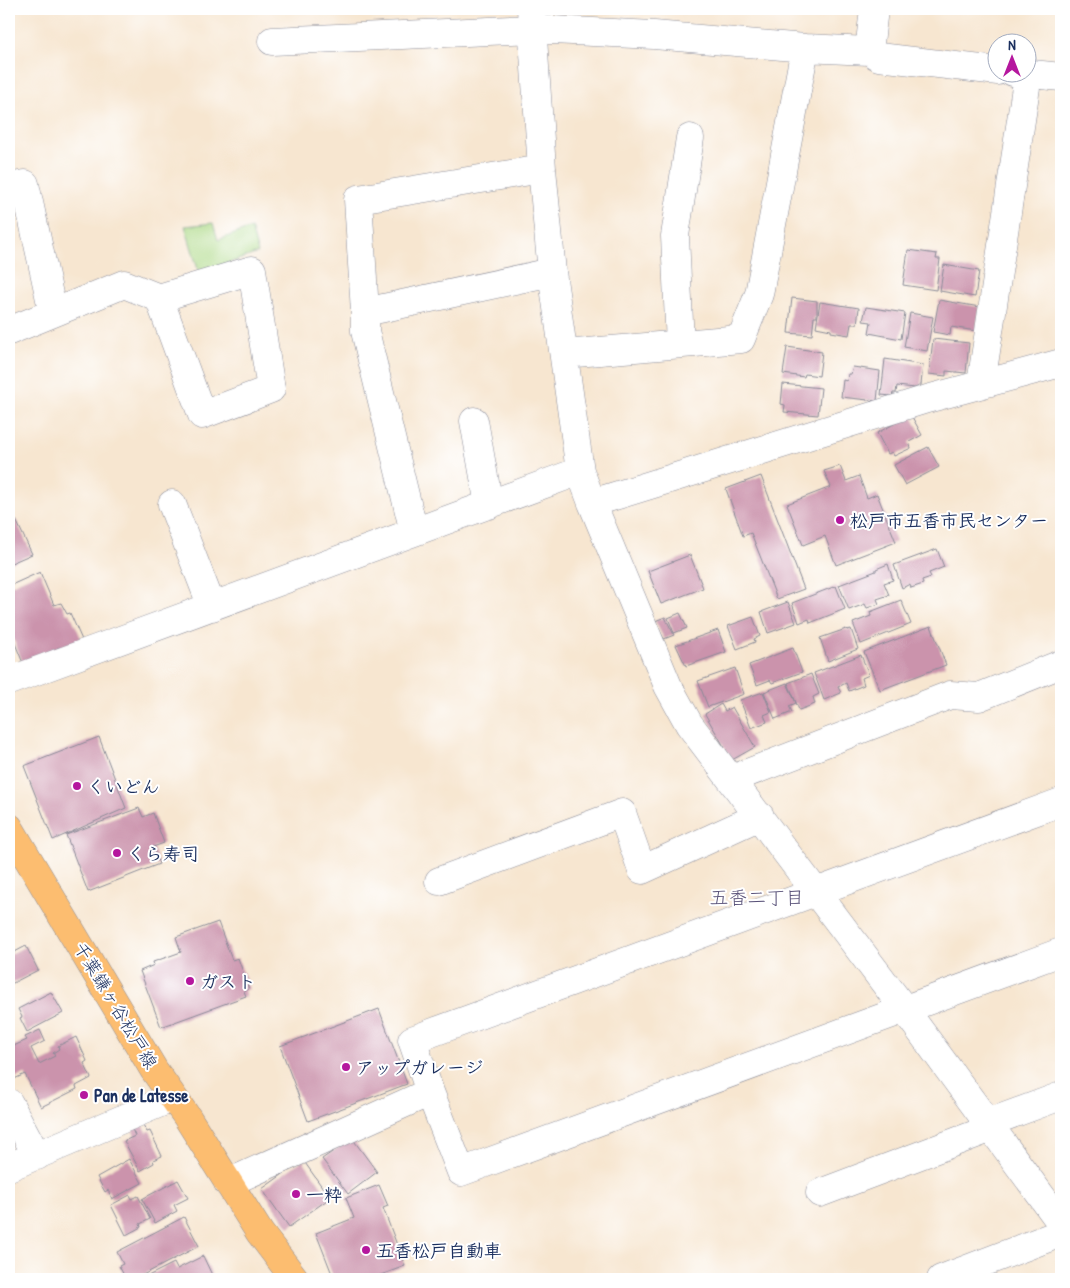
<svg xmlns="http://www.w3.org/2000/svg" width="1070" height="1288" viewBox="0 0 1070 1288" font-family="'Patrick Hand','Klee One',sans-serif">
	<rect width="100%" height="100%" fill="#fff"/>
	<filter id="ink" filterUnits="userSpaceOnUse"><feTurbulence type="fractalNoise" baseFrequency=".02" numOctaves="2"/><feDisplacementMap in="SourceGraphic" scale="10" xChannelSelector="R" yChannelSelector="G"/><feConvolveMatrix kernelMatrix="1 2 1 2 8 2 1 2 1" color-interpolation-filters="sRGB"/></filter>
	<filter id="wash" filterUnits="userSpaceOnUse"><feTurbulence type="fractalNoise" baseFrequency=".0096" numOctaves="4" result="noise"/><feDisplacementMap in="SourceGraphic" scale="20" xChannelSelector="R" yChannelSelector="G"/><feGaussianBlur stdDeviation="1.12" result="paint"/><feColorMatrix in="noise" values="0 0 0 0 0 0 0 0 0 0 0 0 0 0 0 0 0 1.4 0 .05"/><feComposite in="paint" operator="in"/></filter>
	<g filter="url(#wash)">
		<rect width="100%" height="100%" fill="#f7e6d0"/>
		<path fill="#abd884" stroke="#638471" d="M213,223L218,240L251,228L258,253L199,273L185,226Z"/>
		<g id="blocks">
			<path fill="#cb93ac" d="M908,250L937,254L936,259H940L936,290L903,285Z
				M944,265L979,271L975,297L940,291Z
				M792,298L817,301V317H814L812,335L788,333Z
				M939,300L980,307L976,331L951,327L950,335L933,332Z
				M820,302L859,308L857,324H851L849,335L831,332V330L816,327Z
				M866,307L905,313L901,339L869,333L871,322L863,321Z
				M910,313L933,317L927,351L904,347Z
				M933,339L969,343L966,373L946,371V376L929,374Z
				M787,347L822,352L819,376L805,374L804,377L783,374Z
				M885,359L923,365L921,385L915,388L897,386L896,393H893L892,396L881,395Z
				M853,367L880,371L877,401L841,397L843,380L847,381L848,374H851Z
				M783,384L821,388L818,415L784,412L785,405L781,404Z
				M911,415L922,435L909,442L911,448L894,456L892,452L888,454L877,433Z
				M928,447L939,467L905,485L894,465Z
				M840,466L846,481L859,476L867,498L877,494L896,542L836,565L825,536L803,545L787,504L831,487L824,471Z
				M761,476L804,589L777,599L751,533L743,536L726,489Z
				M16,520L32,554L9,564V523Z
				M937,549L944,567L929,573L931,577L922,580L923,584L911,588L910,584L902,588L894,565Z
				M690,555L703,588L661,604L648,571Z
				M888,564L893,580L884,583L889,595L877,599L879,604L867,608L865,604L849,610L839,585L876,571V569Z
				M40,572L54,605L61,603L67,614L70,613L82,640L61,650L60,647L23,663L9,629V586Z
				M836,586L845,609L810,623L809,619L799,623L792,603Z
				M901,600L911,624L861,644L853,623L871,616L870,612Z
				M788,602L796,623L768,633L761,612Z
				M680,613L687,628L674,633L668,618Z
				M665,617L674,635L664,639L655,621Z
				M753,617L760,636L754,639L755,642L737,649L728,626Z
				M931,626L946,665L880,690L864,652Z
				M846,629L847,630L851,629L858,649L828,661L820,638Z
				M718,630L726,652L686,666L676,645Z
				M793,648L802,672L772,683L770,680L757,685L749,665Z
				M861,655L869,675L862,678L864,685L849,691L846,683L838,687L841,693L824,700L814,673Z
				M735,668L744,694L708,707L698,681Z
				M811,674L819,694L813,697L815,704L799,710L788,683Z
				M787,683L796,703L789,706L792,712L775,719L764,692Z
				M763,692L771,712L764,715L767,722L751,728L740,700Z
				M721,704L725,711L732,707L755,747L732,760L705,714Z
				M99,737L126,808L53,840L24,766Z
				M139,808L143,817L153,813L164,843L153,847L159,864L88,892L66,835Z
				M218,922L232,960L238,958L249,989L244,991L246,996L161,1027L140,971L154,965L153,962L181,952L176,937Z
				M26,946L38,970L9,985V955Z
				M51,992L63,1013L27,1032L20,1018L22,1017L18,1009Z
				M379,1009L407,1084L308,1121L280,1046Z
				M40,1030L45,1041L31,1048L39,1064L55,1056L53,1053L59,1049L58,1046L76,1037L87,1061L84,1063L91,1078L76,1086L77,1089L41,1107L25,1074L12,1080L9,1073V1048L27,1040L25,1037Z
				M142,1123L147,1132L150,1131L162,1156L153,1160L154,1163L140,1171L124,1141L135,1136L132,1129Z
				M352,1138L377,1172L348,1194L322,1159Z
				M129,1159L142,1183L112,1199L108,1190L105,1192L97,1177Z
				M303,1160L330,1198L289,1227L262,1189Z
				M178,1180L188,1198L174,1205L177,1211L155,1223L142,1199Z
				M379,1185L388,1206L383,1208L405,1266L370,1279H334L316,1233L354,1218L346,1198Z
				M130,1195L132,1199L138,1196L150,1219L140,1224L141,1227L126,1235L111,1205Z
				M184,1217L199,1246L135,1279H126L119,1266L123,1264L117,1252Z
				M203,1256L212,1275L204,1279H142L174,1263L177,1269Z"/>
		</g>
	</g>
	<g filter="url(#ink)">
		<use href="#blocks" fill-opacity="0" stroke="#898a97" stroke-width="1"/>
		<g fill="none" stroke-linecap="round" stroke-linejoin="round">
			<defs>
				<path id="minor" d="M531,9L542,169L552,272L580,471L592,503L668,686L689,724L905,1010L1061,1223
					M272,41L532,29L654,35L805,48L869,51L879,57L998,71
					M869,51L874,9
					M1013,72L1061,77
					M542,169L358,199L365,312L552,272
					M9,187L25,184L53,313
					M365,312V331L414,532
					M9,331L124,284L159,298L252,270L271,389L202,415L159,298
					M680,344L675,236L690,138
					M564,354L741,339L759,294L805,48
					M981,384L1028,74
					M474,421L489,505
					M592,503L927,399L1061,363
					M172,504L212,607
					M9,681L580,471
					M732,779L950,695L979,697L1061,664
					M1061,802L412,1040L430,1092L461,1172L1061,952
					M439,881L622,813L642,870L760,816
					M9,1103L37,1156
					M988,1123L1061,1096
					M9,1167L172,1098
					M228,1183L430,1092
					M820,1193L992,1128
					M941,1279L1061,1233"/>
				<path id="major" d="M9,827L154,1070L187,1117L260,1233L295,1279"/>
			</defs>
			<use href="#minor" stroke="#898a97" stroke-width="29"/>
			<use href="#major" stroke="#898a97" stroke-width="29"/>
			<use href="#minor" stroke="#fff" stroke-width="28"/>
			<use href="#major" stroke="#fcbd6f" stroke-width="28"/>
		</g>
	</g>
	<g fill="#b5179e" stroke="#fff" stroke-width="2">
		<circle cx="840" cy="520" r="5"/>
		<circle cx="77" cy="786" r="5"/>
		<circle cx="117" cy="853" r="5"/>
		<circle cx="190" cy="981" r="5"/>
		<circle cx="346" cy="1067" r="5"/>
		<circle cx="84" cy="1095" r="5"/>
		<circle cx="296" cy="1194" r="5"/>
		<circle cx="366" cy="1250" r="5"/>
	</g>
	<g text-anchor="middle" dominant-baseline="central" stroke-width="4" stroke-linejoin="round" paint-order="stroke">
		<g font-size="18" font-weight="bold" fill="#1b2f5e" stroke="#fff" text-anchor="start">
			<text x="850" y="520">松戸市五香市民センター</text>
			<text x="87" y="786">くいどん</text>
			<text x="127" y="853">くら寿司</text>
			<text x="200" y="981">ガスト</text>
			<text x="356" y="1067">アップガレージ</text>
			<text x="94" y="1095">Pan de Latesse</text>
			<text x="306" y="1194">一粋</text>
			<text x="376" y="1250">五香松戸自動車</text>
		</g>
		<g font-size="18" fill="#1b2f5e" stroke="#fff">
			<text transform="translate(116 1005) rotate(59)">千葉鎌ヶ谷松戸線</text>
		</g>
		<g font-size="19" fill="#595279" stroke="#fff">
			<text x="757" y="897">五香二丁目</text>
		</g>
	</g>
	<rect width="1070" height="1288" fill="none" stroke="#fff" stroke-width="30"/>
	<g transform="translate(1012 58)"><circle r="24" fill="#ffffff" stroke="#a4acbf"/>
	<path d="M0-4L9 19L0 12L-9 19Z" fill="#b5179e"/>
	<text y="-8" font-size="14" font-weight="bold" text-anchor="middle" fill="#1b2f5e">N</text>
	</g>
</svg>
